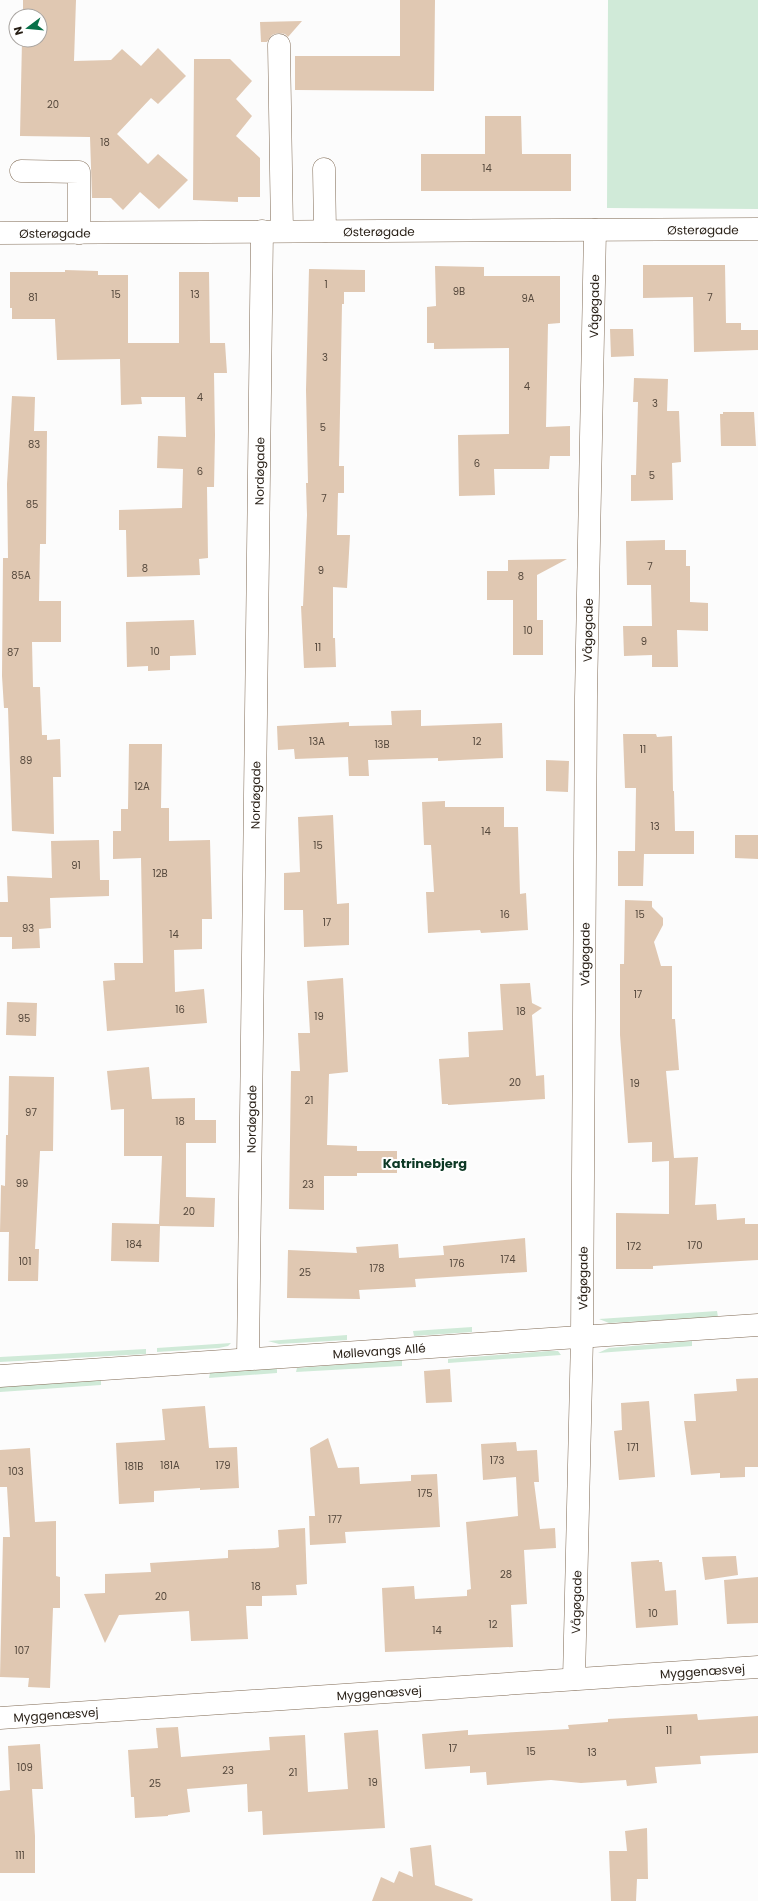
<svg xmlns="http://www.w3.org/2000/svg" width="758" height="1901" viewBox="0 0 758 1901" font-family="Poppins,sans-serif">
	<rect width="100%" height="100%" fill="#fcfcfc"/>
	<path fill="#d0ead8" d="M608,0H758V209L607,208Z
		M717,1311L718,1317L609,1323L599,1319Z
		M472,1327V1332L414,1336L413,1331Z
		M347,1335V1340L279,1344L268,1341Z
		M692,1341V1346L598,1353L609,1348Z
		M231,1343L228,1346L219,1348L157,1352V1348Z
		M146,1349V1354L0,1362V1357Z
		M549,1351H558L561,1355L448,1363V1359Z
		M402,1360V1366L296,1372L297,1368Z
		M277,1368V1373L209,1378L210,1373Z
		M101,1380V1385L0,1392V1387Z"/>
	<path fill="#e0c8b2" d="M23,0H76L74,61L111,60L122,49L141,66L158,48L186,76L158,104L151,98L117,134L148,164L158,154L188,180L159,209L140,192L123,210L111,198H92L90,137L20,136L22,40H40V16H23Z
		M400,0H435L434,91L295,90V56H400Z
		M302,21L288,37L285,34L278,33L272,35L267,42H261L260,22Z
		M194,59H230L252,81L236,99L252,116L236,136L260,158V197H238V202L193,200Z
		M485,116H521L522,154H571V191H421V154H485Z
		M643,265H725L726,323H741V330H758V350L694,352L693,297L643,298Z
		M435,266L484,267V276H560V323L548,324L546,427L570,426V456H550L549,469H494L495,495L459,496L458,435L509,434V348L434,349V343H427V307L436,306Z
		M309,269L365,270V292H344V304H342L339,466H344V493H338L337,535H350L347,588L333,587V638H335L336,667L304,668L301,606H303L307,515L306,483H308L306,390Z
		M65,270L98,271V275H128V343H179V272H209L210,343H225L227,373H214L215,435L214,487H207L208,558L199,559L200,575L127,577L126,530H119V510L182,508L183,469L157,468L158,436L186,437L185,397H141L142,404L121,405L120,359L57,360L55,319H12V308H10V272H65Z
		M610,329H633L634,356L611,357Z
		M634,378L668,379L667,411H679L681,462L672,463L673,500L631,501V475H636L638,402H633Z
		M12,396L35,397L34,431H47L46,544H40L39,601H61V642H32L33,687H40L42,735H47V740L60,739L61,777H53L54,834L12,831L8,708H4L2,676L3,558H8L7,484Z
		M723,412H754L756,446H721L720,414H723Z
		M665,540V550H686V566H690V602L708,603V631L677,630L678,667H652V655L624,656L623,626H652L651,585H627L626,541Z
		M567,559L537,575V620H543V655H513V600H487V571H508V560Z
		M194,620L196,655L170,656V670L148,671V666L127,667L126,622Z
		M421,710V726L502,723L503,758L438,761V758L368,760L369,776H349L348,757L295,759L294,749L278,750L277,726L349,722V726L392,725L391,711Z
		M623,734H656L657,737L672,736L673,791H674L675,831H694V854H644L643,886H618V851H635L636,788H625Z
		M129,744H162L161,808H169V841L210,840L212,919H202V949L174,950L175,992L204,989L207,1023L107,1031L103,981L115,980L114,963H143L141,858L113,859V831H121V809H128Z
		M546,760L569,761L568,792L546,791Z
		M445,801V807H504V827H518L520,894L526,893L528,930L481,933L480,930L428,933L426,892H434L431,845H424L422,802Z
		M333,815L337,904L349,903V945L304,947L303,910H284V873L300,872L298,817Z
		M735,835H758V859L735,858Z
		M99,840L100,880H109V896L50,898L51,928L39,929L40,948L12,949V937H0V902H8L7,876L52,878L51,841Z
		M625,900L652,901V907L663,918V925L654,942L661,966H672V1019H675L679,1070L666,1071L674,1158L698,1157L695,1205L716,1204L717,1220L745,1218V1224H758V1260L653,1266V1269H616V1213L669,1214V1161L652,1162V1142L628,1143L620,1035V964H624Z
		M343,978L348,1072L329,1074L327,1145L357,1146V1151H397V1173H357V1176H324V1210L289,1209L291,1071H300L298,1033H310L307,981Z
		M530,983L532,1003L542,1008L532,1015L536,1076L544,1075L545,1099L448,1105V1104H442L439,1059L469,1057L468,1032L503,1030L500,984Z
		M7,1002L37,1003L36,1036L6,1035Z
		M149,1067L152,1099L195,1098V1120H216V1143H186V1197L215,1198L214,1227L160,1226L159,1262L111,1261L112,1223L159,1224L162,1156H124V1109L111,1110L107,1071Z
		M9,1076L54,1077L53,1151H40L35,1249H39L38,1281H8L9,1232H0L1,1185L5,1186L6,1135H8Z
		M525,1238L527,1272L415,1279L416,1287L359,1290L360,1299L287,1298L288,1250L357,1253L356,1247L398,1244L399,1258L444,1255L443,1246Z
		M450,1369L452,1402L426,1403L424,1371Z
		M758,1378V1467H745V1477L720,1478V1473L691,1475L684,1421H696L694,1394L737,1391L736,1379Z
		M649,1401L655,1477L619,1480L614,1431L622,1430L621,1403Z
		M205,1406L209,1448L237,1447L239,1488L200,1490V1488L154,1491V1502L119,1504L116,1443L165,1440L162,1409Z
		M328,1438L338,1468L359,1467L360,1484L411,1481V1475L437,1474L440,1527L345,1532L346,1543L310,1545L309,1516H315L310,1448Z
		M516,1442L517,1451L537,1450L539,1482H534L540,1529L555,1528L556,1548L524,1550L527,1604L511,1605L513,1647L385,1652L382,1588L414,1586L415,1599L467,1596V1590L471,1589L466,1522L518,1516L516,1477L483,1480L481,1444Z
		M30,1448L35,1522L56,1521V1576L60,1577V1608H53L50,1688L28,1687L29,1678L0,1677L3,1537H10L7,1487H0V1450Z
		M305,1528L307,1584L296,1585L297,1595L262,1596V1606H246L248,1639L191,1641L189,1611L119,1615L105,1643L84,1594L105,1593V1574L151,1572L150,1563L228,1558V1550L275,1548L279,1547L278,1530Z
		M736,1556L738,1575L705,1580L702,1557Z
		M659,1560V1562H662L665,1591L676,1590L678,1625L636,1628L631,1562Z
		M758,1577V1623L727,1624L724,1580Z
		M697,1714L698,1720L758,1716V1753L700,1756L701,1764L655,1767L657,1783L627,1786L626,1780L581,1783L551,1780L487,1785L486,1772L470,1773V1766L425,1769L422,1734L468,1730V1735L569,1729L568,1725L608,1722V1719Z
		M178,1727L181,1757L270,1750L269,1737L305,1735L308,1792L348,1789L344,1733L378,1730L385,1828L263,1835L262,1811L248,1812L247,1784L187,1789L190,1812L168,1815V1816L135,1818L134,1797H131L128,1750L158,1748L156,1728Z
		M40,1744L43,1789H32L35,1836V1873H0V1791L10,1790L8,1746Z
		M647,1828L648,1879H637L636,1901H611L609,1851H627L625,1831Z
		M431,1845L435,1885L473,1899L472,1901H372L381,1877L394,1883L399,1871L413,1877L410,1848Z"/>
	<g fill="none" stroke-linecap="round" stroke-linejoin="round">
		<defs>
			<g id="minor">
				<path d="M279,45L282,231"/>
				<path d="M324,169L325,231"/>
				<path d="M21,171L79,172V233"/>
				<path id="s1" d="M0,233L758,229"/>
				<path id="s2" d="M248,1359L262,231"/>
				<path id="s3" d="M0,1376L758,1325"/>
				<path id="s4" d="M574,1679L582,1337L586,697L595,230"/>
				<path id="s5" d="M0,1718L758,1667"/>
			</g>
		</defs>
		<use href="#minor" stroke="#806b55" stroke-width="23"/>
		<use href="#minor" stroke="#fff" stroke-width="22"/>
	</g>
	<g text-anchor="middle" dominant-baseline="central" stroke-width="4" stroke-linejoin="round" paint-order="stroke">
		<g font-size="10" fill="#55483c">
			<text x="53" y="104">20</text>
			<text x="105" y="142">18</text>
			<text x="487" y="168">14</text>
			<text x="326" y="284">1</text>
			<text x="459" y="291">9B</text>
			<text x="116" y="294">15</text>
			<text x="195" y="294">13</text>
			<text x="33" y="297">81</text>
			<text x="710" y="297">7</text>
			<text x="528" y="298">9A</text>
			<text x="325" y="357">3</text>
			<text x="527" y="386">4</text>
			<text x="200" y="397">4</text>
			<text x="655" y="403">3</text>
			<text x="323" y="427">5</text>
			<text x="34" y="444">83</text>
			<text x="477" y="463">6</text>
			<text x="200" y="471">6</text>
			<text x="652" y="475">5</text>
			<text x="324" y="498">7</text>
			<text x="32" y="504">85</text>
			<text x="650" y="566">7</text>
			<text x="145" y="568">8</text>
			<text x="321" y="570">9</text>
			<text x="21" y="575">85A</text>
			<text x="521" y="576">8</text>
			<text x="528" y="630">10</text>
			<text x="644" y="641">9</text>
			<text x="318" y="647">11</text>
			<text x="155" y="651">10</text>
			<text x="13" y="652">87</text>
			<text x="317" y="741">13A</text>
			<text x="477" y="741">12</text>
			<text x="382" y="744">13B</text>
			<text x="643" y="749">11</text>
			<text x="26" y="760">89</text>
			<text x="142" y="786">12A</text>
			<text x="655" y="826">13</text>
			<text x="486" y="831">14</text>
			<text x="318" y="845">15</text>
			<text x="76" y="865">91</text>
			<text x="160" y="873">12B</text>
			<text x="505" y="914">16</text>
			<text x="640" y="914">15</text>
			<text x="327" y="922">17</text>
			<text x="28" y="928">93</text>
			<text x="174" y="934">14</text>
			<text x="638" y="994">17</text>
			<text x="180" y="1009">16</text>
			<text x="521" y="1011">18</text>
			<text x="319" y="1016">19</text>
			<text x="24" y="1018">95</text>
			<text x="515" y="1082">20</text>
			<text x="635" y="1083">19</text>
			<text x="309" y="1100">21</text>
			<text x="31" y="1112">97</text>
			<text x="180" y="1121">18</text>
			<text x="22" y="1183">99</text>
			<text x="308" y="1184">23</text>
			<text x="189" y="1211">20</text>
			<text x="134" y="1244">184</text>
			<text x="695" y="1245">170</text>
			<text x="634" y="1246">172</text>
			<text x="508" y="1259">174</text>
			<text x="25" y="1261">101</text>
			<text x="457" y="1263">176</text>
			<text x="377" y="1268">178</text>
			<text x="305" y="1272">25</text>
			<text x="633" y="1447">171</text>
			<text x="497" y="1460">173</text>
			<text x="170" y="1465">181A</text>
			<text x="223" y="1465">179</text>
			<text x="134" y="1466">181B</text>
			<text x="16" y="1471">103</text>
			<text x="425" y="1493">175</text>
			<text x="335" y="1519">177</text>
			<text x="506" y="1574">28</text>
			<text x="256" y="1586">18</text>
			<text x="161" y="1596">20</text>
			<text x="653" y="1613">10</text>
			<text x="493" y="1624">12</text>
			<text x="437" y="1630">14</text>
			<text x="22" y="1650">107</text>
			<text x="669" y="1730">11</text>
			<text x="453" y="1748">17</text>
			<text x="531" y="1751">15</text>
			<text x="592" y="1752">13</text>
			<text x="25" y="1767">109</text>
			<text x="228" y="1770">23</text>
			<text x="293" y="1772">21</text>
			<text x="373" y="1782">19</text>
			<text x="155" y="1783">25</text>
			<text x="20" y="1855">111</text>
		</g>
		<g font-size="12" fill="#271e15" stroke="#fff">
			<text stroke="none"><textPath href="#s1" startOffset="703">Østerøgade</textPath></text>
			<text stroke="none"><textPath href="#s1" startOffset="379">Østerøgade</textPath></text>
			<text stroke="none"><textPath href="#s1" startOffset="55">Østerøgade</textPath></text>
			<text stroke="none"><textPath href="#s4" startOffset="1373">Vågøgade</textPath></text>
			<text stroke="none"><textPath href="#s2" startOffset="888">Nordøgade</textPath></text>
			<text stroke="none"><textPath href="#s4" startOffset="1049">Vågøgade</textPath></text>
			<text stroke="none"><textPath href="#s2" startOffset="564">Nordøgade</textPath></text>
			<text stroke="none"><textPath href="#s4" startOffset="725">Vågøgade</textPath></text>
			<text stroke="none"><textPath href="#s2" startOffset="240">Nordøgade</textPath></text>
			<text stroke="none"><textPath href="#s4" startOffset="401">Vågøgade</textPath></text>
			<text stroke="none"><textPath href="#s3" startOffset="380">Møllevangs Allé</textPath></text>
			<text stroke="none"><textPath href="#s4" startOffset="77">Vågøgade</textPath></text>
			<text stroke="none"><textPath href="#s5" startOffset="704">Myggenæsvej</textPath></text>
			<text stroke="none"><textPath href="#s5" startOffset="380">Myggenæsvej</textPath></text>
			<text stroke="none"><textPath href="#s5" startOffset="56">Myggenæsvej</textPath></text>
		</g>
		<g font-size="13" font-weight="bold" fill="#0d3925" stroke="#fff">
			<text x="425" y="1163">Katrinebjerg</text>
		</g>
	</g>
	<g transform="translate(28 28) rotate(254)"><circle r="19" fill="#ffffff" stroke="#a9a5a1"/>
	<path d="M0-3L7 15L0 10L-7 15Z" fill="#087149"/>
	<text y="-6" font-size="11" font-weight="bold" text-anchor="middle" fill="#271e15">N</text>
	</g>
</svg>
